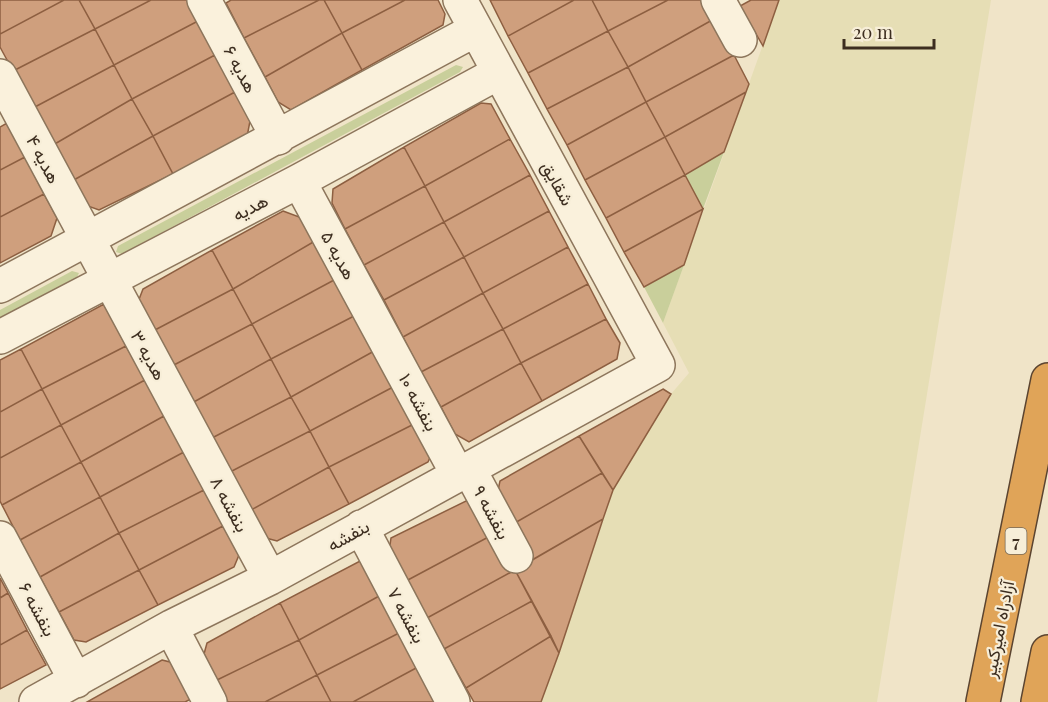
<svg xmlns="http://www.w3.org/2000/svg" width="1048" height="702" viewBox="0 0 1048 702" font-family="'Playfair Display',Vazirmatn,serif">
	<rect width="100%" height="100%" fill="#f0e4c8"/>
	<path fill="#e6deb5" d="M779,0H991L877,702H541L559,653L613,490L671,394L689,373L663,323Z"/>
	<path fill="#c9cf9b" d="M456,65L463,67L460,72L122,254L116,252L118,246Z
		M724,152L703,209L685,175Z
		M684,265L663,323L644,287Z
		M72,271L79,273L76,279L0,320V310Z"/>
	<path fill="#cf9f7d" stroke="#8d5f41" stroke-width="1.5" d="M0,0H64L0,34Z
		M64,0H79L95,29L13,71L0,47V34Z
		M79,0H151L95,29Z
		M151,0H187L198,21L114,65L95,29Z
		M231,0H319L244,38L226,3Z
		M319,0H324L342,33L265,77L244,38Z
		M324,0H405L342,33Z
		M405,0H438L445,14L443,25L362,70L342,33Z
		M490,0H574L508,36Z
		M574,0H592L608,31L528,73L508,36Z
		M592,0H668L608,31Z
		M668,0H704L714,19L628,67L608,31Z
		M751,0H779L763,46L740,6Z
		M714,19L734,55L646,102L628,67Z
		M198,21L215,55L132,99L114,65Z
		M95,29L114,65L33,108L13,71Z
		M608,31L628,67L547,109L528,73Z
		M342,33L362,70L291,110L278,102L265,77Z
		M215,55L235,92L153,136L132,99Z
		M734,55L749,84L746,92L665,137L646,102Z
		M114,65L132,99L53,145L33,108Z
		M628,67L646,102L567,145L547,109Z
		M235,92L250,121L247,137L173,174L153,136Z
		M746,92L724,152L685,175L665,137Z
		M132,99L153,136L72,181L53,145Z
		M646,102L665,137L585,180L567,145Z
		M481,103L491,104L510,139L425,186L404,147Z
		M7,123L25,157L0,170V127Z
		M153,136L173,174L99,210L85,205L72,181Z
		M665,137L685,175L606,218L585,180Z
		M510,139L530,175L444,222L425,186Z
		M404,147L425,186L345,229L332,203L333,189Z
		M25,157L44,194L0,217V170Z
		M530,175L549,211L464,257L444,222Z
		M685,175L703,209L624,252L606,218Z
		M425,186L444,222L364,265L345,229Z
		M44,194L57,218L51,236L0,263V217Z
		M703,209L684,265L644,287L624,252Z
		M283,211L302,218L315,241L233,289L212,250Z
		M549,211L568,247L483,293L464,257Z
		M444,222L464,257L384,300L364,265Z
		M315,241L336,279L252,324L233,289Z
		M568,247L588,284L503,329L483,293Z
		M212,250L233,289L153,331L138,302L143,289Z
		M464,257L483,293L403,337L384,300Z
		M336,279L356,315L271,359L252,324Z
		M588,284L606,319L521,363L503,329Z
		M233,289L252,324L172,366L153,331Z
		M483,293L503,329L421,372L403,337Z
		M104,304L126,346L42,389L21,349Z
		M356,315L376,350L291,397L271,359Z
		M606,319L620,343L617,359L542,401L521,363Z
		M252,324L271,359L192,403L172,366Z
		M503,329L521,363L441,407L421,372Z
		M126,346L145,380L61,425L42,389Z
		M21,349L42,389L0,412V360Z
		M376,350L395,386L310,431L291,397Z
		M271,359L291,397L212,438L192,403Z
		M521,363L542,401L469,442L455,434L441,407Z
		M145,380L164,416L81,462L61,425Z
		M395,386L416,423L329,467L310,431Z
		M42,389L61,425L0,458V412Z
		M663,389L671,394L613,490L579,436Z
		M291,397L310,431L230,472L212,438Z
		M164,416L184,452L100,497L81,462Z
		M416,423L432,453L428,462L349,504L329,467Z
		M61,425L81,462L2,505L0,501V458Z
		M310,431L329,467L251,510L230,472Z
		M579,436L602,473L513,524L497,495L500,481Z
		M184,452L204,490L119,533L100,497Z
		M81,462L100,497L20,540L2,505Z
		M329,467L349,504L277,541L266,538L251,510Z
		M602,473L613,490L603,519L532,560L513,524Z
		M204,490L223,526L139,570L119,533Z
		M100,497L119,533L40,577L20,540Z
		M466,501L478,505L494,534L406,581L389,552L391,538Z
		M603,519L559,653L515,570Z
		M223,526L239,555L234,567L158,605L139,570Z
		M119,533L139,570L59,612L40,577Z
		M494,534L515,570L427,618L406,581Z
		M362,560L381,595L299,640L280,603Z
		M139,570L158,605L86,642L74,640L59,612Z
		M515,570L532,601L444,649L427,618Z
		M0,578L8,593L0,598Z
		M8,593L27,630L0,645V598Z
		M381,595L401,632L317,675L299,640Z
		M532,601L551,636L466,688L444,649Z
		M280,603L299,640L217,680L204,654L207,643Z
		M27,630L46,665L0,689V645Z
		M401,632L418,667L353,702H331L317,675Z
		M551,636L559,653L541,702H474L466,688Z
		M299,640L317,675L265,702H228L217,680Z
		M162,660L174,663L193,698L185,702H87Z
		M418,667L437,702H353Z
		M317,675L331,702H265Z"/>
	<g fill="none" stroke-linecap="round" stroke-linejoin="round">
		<defs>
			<path id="street" d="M204,0L278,138
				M718,0L740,40
				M0,76L270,578
				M299,181L458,475
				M0,286L475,30
				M0,337L299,181L498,73
				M469,469L516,556
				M361,527L453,702
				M0,538L76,681
				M171,627L210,702
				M36,702L171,627L270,578L658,365L460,0"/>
			<path id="highway" d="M983,702L1048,380
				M1038,702L1048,652"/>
		</defs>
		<use href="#street" stroke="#8d765c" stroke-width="36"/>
		<use href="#highway" stroke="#5b4430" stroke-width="36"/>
		<use href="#street" stroke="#faf1dc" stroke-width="33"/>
		<use href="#highway" stroke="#e0a458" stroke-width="33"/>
	</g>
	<g text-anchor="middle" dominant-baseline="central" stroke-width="4.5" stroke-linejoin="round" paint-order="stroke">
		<rect fill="#f7eed8" stroke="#756857" stroke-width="1.5" x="1005.5" y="528" width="21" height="26" rx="4.5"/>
		<g font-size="16" font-weight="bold" fill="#3d2e20">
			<text x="1016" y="541">7</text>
		</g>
		<g font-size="18" fill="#3d2e20" stroke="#f7eed8">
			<text transform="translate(241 69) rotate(62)">هدیه ۶</text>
			<text transform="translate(44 159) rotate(62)">هدیه ۴</text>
			<text transform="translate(558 183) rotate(61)">شقایق</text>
			<text transform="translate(250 207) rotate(-27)">هدیه</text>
			<text transform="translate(339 255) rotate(61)">هدیه ۵</text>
			<text transform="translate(149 355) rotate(61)">هدیه ۳</text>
			<text transform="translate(419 402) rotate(62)">بنفشه ۱۰</text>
			<text transform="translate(230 504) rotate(62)">بنفشه ۸</text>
			<text transform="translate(492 512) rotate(62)">بنفشه ۹</text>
			<text transform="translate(348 535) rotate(-29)">بنفشه</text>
			<text transform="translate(38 609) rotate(62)">بنفشه ۶</text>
			<text transform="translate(407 615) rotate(62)">بنفشه ۷</text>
			<text transform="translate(998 629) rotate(-79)">آزادراه امیرکبیر</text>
		</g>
	</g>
	<path d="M844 39v9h90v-9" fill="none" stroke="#3d2e20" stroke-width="3"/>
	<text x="853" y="39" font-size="18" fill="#3d2e20" stroke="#f7eed8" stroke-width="4.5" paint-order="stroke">20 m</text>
</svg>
